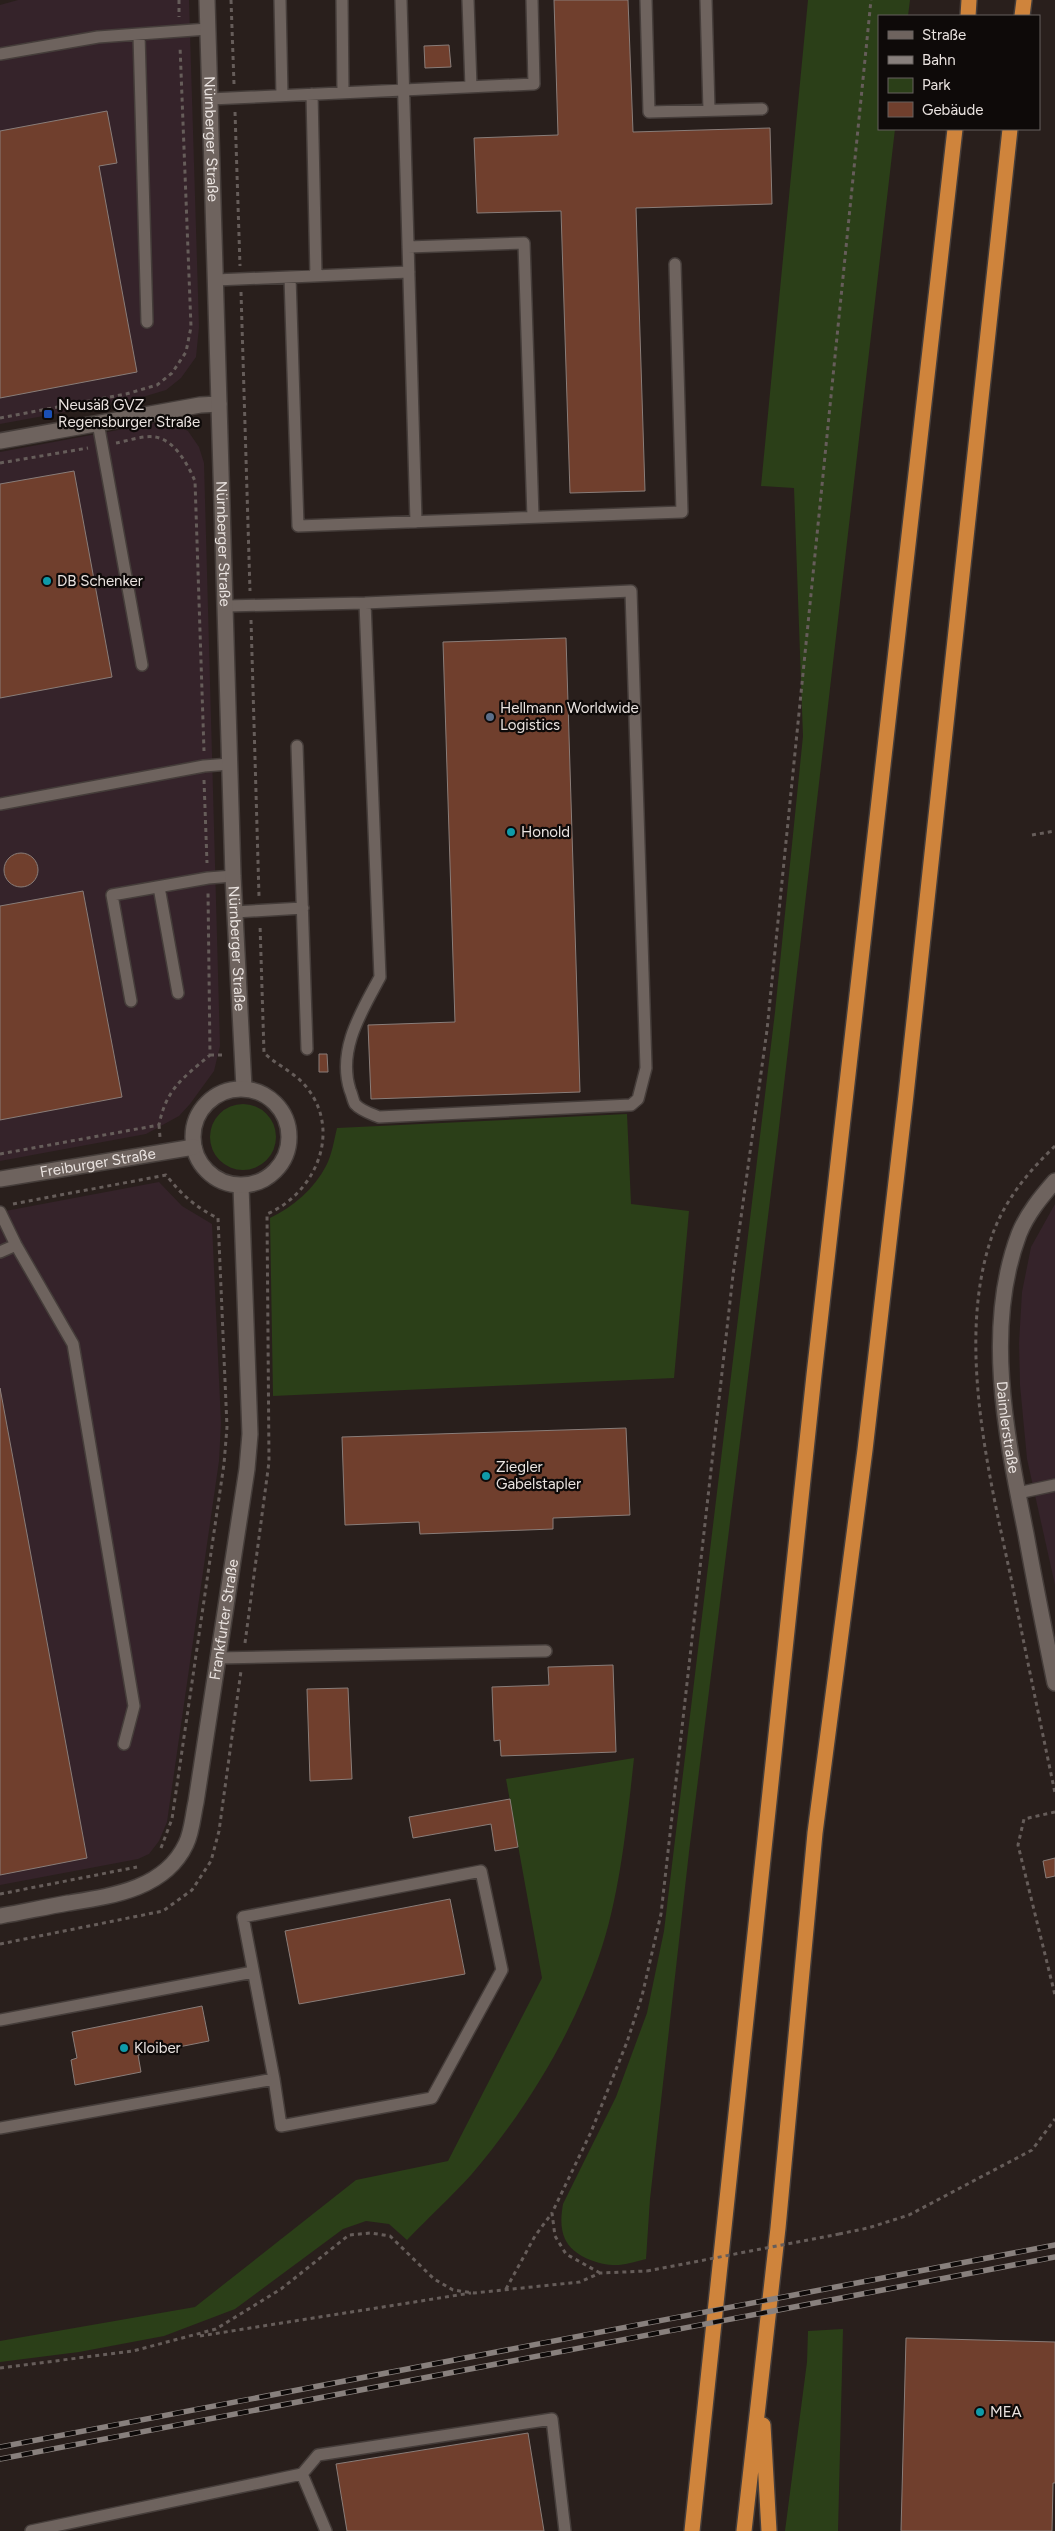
<svg xmlns="http://www.w3.org/2000/svg" width="1055" height="2531" viewBox="0 0 1055 2531" font-family="Figtree,sans-serif">
	<rect width="100%" height="100%" fill="#291f1c"/>
	<path fill="#35232a" d="M18,0H189L199,327L196,357L181,378L166,390L136,399L0,424V5Z
		M161,422L176,425L188,431L199,447L204,463L220,1046L214,1071L190,1104L179,1116L146,1134L0,1161V452Z
		M159,1182L182,1206L212,1224L221,1423L219,1461L167,1822L159,1841L149,1854L138,1859L0,1885V1212Z
		M1055,1204V1585L1027,1459L1020,1385L1019,1343L1022,1292L1031,1247Z"/>
	<path fill="#2b3f18" d="M808,0H910L908,16H879V129H895L778,1136L689,1852L650,2199L646,2259C637,2261 628,2264 619,2265C601,2266 573,2257 565,2239C560,2228 561,2216 563,2204L616,2097L647,2013L664,1931L775,1012L803,736L794,488L761,486Z
		M210 1137a33 33 0 1 1 66 0a33 33 0 1 1-66 0Z
		M627,1114L631,1204L689,1211L674,1378L273,1396L270,1218C293,1207 314,1189 326,1166C332,1155 334,1140 337,1128Z
		M634,1758C627,1822 620,1896 599,1956C572,2035 525,2112 471,2175C451,2197 428,2218 407,2240L389,2224L366,2221L343,2229L235,2309L164,2336L79,2352L0,2362V2341L195,2307L356,2180L448,2161L542,1978L506,1779Z
		M843,2329L838,2531H785L807,2362L808,2331Z"/>
	<path fill="#703f2d" stroke="#897d79" d="M554,0H628L633,132L770,128L772,204L636,208L645,491L570,493L561,211L477,213L474,138L558,135Z
		M449,45L451,67L425,68L424,46Z
		M107,111L117,163L99,166L137,372L0,398V131Z
		M74,471L112,677L0,698V484Z
		M566,638L580,1092L371,1099L368,1025L455,1022L443,642Z
		M4 870a17 17 0 1 1 34 0a17 17 0 1 1-34 0Z
		M83,891L122,1097L0,1120V906Z
		M319,1054H327L328,1072H319Z
		M0,1388L87,1858L0,1875Z
		M626,1428L630,1515L553,1518V1529L420,1534L419,1522L345,1525L342,1437Z
		M613,1665L616,1752L501,1756L500,1740L494,1741L492,1687L549,1685L548,1667Z
		M348,1688L352,1779L310,1781L307,1689Z
		M510,1799L518,1847L495,1851L491,1824L413,1838L409,1817Z
		M1055,1858V1876L1046,1878L1043,1861Z
		M450,1899L465,1974L299,2004L285,1931Z
		M202,2006L209,2041L138,2055L141,2072L75,2085L71,2060L77,2058L72,2032Z
		M906,2338L1055,2342V2483H1053L1052,2531H901Z
		M528,2433L544,2531H347L336,2464Z"/>
	<g fill="none" stroke-linecap="round" stroke-linejoin="round">
		<defs>
			<path id="service" d="M280,0L282,95
				M342,0L343,92
				M401,0L416,522
				M468,0L471,87
				M646,0L649,112L762,109
				M706,0L709,110
				M139,35L147,322
				M0,54L98,37L208,29
				M312,94L316,276
				M210,99L534,84L532,0
				M408,247L524,243L533,517
				M290,277L298,526L682,512L675,264
				M216,280L409,272
				M98,423L142,665
				M226,606L365,603L631,591L646,1068L638,1099L631,1105L379,1117C372,1114 361,1111 355,1104C353,1101 352,1094 350,1090C337,1049 362,1011 380,977L365,603
				M297,746L307,1049
				M0,804L204,766L230,764
				M159,887L178,993
				M235,912L303,908
				M131,1001L112,895L208,878L233,876
				M0,1212L16,1245L73,1344L134,1706L124,1744
				M0,1252L16,1245
				M1018,1493L1055,1485
				M218,1658L546,1651
				M0,2020L253,1972
				M0,2128L274,2079L281,2126L432,2098L502,1970L481,1871L243,1917L274,2079
				M302,2474L318,2455L552,2419L565,2531
				M31,2531L302,2474L326,2531"/>
			<g id="minor">
				<path d="M0,441L200,405L219,404"/>
				<path id="s1" d="M1055,1181C1041,1197 1027,1214 1019,1234C983,1329 1007,1439 1026,1534C1035,1584 1045,1634 1055,1683"/>
				<path id="s2" d="M0,1916C23,1912 45,1907 68,1903C112,1896 165,1889 186,1844C192,1832 193,1815 196,1802L247,1469L250,1434L241,1186"/>
			</g>
			<g id="tertiary">
				<path id="s3" d="M207,0L233,876L244,1088"/>
				<circle cx="241" cy="1137" r="48"/>
				<path id="s4" d="M0,1179L194,1147"/>
			</g>
			<path id="motorway" d="M968,16L969,0
				M1022,16L1024,0
				M763,2425L769,2531
				M692,2531L814,1375L955,129
				M744,2531L778,2228L815,1833L865,1450L906,1095L1010,129"/>
		</defs>
		<use href="#service" stroke="#453d3a" stroke-width="14"/>
		<use href="#minor" stroke="#453d3a" stroke-width="18"/>
		<use href="#tertiary" stroke="#453d3a" stroke-width="18"/>
		<use href="#motorway" stroke="#453d3a" stroke-width="18"/>
		<path stroke="#665d5a" stroke-width="3" stroke-dasharray="4 4" stroke-linecap="butt" d="M179,0V17
			M231,0L234,84
			M235,112L240,266
			M241,292L250,591
			M0,418L126,394L157,385L172,373L186,352L191,327L180,46
			M116,443C127,441 144,435 155,437C175,440 188,465 195,481L204,751
			M0,463L88,448
			M251,620L259,896
			M204,780L207,863
			M1032,835L1055,831
			M210,1055H226
			M159,1125L160,1137
			M1055,1146C1027,1173 1002,1203 990,1242C957,1345 989,1475 1011,1578C1025,1650 1040,1721 1055,1793
			M0,1154L159,1125C166,1089 183,1078 210,1055L208,892
			M13,1204L166,1175C181,1194 196,1208 218,1218L227,1427L224,1464L172,1819L161,1848
			M245,1643L269,1462L267,1214C314,1194 342,1134 308,1089C296,1073 278,1066 264,1053L260,924
			M1055,1812L1024,1819L1018,1845L1055,1995
			M0,1894L137,1867
			M0,1944L163,1911L192,1890L211,1861L219,1831L241,1671
			M839,2234L868,2228L909,2215L1032,2150L1055,2119
			M600,2273L566,2254L555,2236L552,2213L591,2132L627,2042L642,1996L661,1914L733,1275L767,1030L871,0
			M506,2289L535,2236L552,2213
			M200,2336L471,2293
			M0,2368L133,2351L216,2329L281,2289L349,2235L371,2233L390,2236L434,2279L453,2290L474,2293L580,2282L600,2273L647,2271"/>
		<use href="#service" stroke="#6e635e" stroke-width="11"/>
		<use href="#minor" stroke="#6e635e" stroke-width="15"/>
		<use href="#tertiary" stroke="#6e635e" stroke-width="15"/>
		<use href="#motorway" stroke="#cf843c" stroke-width="15"/>
		<defs>
			<path id="rail" d="M0,2447L1055,2245
				M0,2459L1055,2257"/>
		</defs>
		<use href="#rail" stroke="#88807d" stroke-width="5.5"/>
		<use href="#rail" stroke="#0e0a09" stroke-width="4" stroke-dasharray="11" stroke-linecap="butt"/>
		<path stroke="#665d5a" stroke-width="3" stroke-dasharray="4 4" stroke-linecap="butt" d="M647,2271L839,2234"/>
	</g>
	<rect fill="#1a4fb4" stroke="#0e0a09" stroke-width="2" x="43" y="409" width="10" height="10" rx="2.5"/>
	<g fill="#0f9aa8" stroke="#0e0a09" stroke-width="2">
		<circle cx="47" cy="581" r="5"/>
		<circle cx="511" cy="832" r="5"/>
		<circle cx="486" cy="1476" r="5"/>
		<circle cx="124" cy="2048" r="5"/>
		<circle cx="980" cy="2412" r="5"/>
	</g>
	<circle fill="#5c6f8a" stroke="#0e0a09" stroke-width="2" cx="490" cy="717" r="5"/>
	<g text-anchor="middle" dominant-baseline="central" stroke-width="4.5" stroke-linejoin="round" paint-order="stroke">
		<g font-size="15" fill="#eae3e0" stroke="#0e0a09">
			<text stroke="none"><textPath href="#s3" startOffset="139">Nürnberger Straße</textPath></text>
			<text stroke="none"><textPath href="#s3" startOffset="544">Nürnberger Straße</textPath></text>
			<text stroke="none"><textPath href="#s3" startOffset="949">Nürnberger Straße</textPath></text>
			<text stroke="none"><textPath href="#s4" startOffset="99">Freiburger Straße</textPath></text>
			<text stroke="none"><textPath href="#s1" startOffset="260">Daimlerstraße</textPath></text>
			<text stroke="none"><textPath href="#s2" startOffset="435">Frankfurter Straße</textPath></text>
		</g>
		<g font-size="15" fill="#eae3e0" stroke="#0e0a09" text-anchor="start">
			<text x="58" y="405">Neusäß GVZ<tspan x="58" dy="17">Regensburger Straße</tspan></text>
			<text x="57" y="581">DB Schenker</text>
			<text x="500" y="708">Hellmann Worldwide<tspan x="500" dy="17">Logistics</tspan></text>
			<text x="521" y="832">Honold</text>
			<text x="496" y="1467">Ziegler<tspan x="496" dy="17">Gabelstapler</tspan></text>
			<text x="134" y="2048">Kloiber</text>
			<text x="990" y="2412">MEA</text>
		</g>
	</g>
	<rect x="878" y="15" width="162" height="115" fill="#0e0a09" stroke="#66615f"/>
	<rect x="888" y="31" width="25" height="8" fill="#6e635e" stroke="#66615f"/>
	<text x="922" y="40" font-size="15" fill="#eae3e0">Straße</text>
	<rect x="888" y="56" width="25" height="8" fill="#88807d" stroke="#66615f"/>
	<text x="922" y="65" font-size="15" fill="#eae3e0">Bahn</text>
	<rect x="888" y="78" width="25" height="15" fill="#2b3f18" stroke="#66615f"/>
	<text x="922" y="90" font-size="15" fill="#eae3e0">Park</text>
	<rect x="888" y="102" width="25" height="15" fill="#703f2d" stroke="#66615f"/>
	<text x="922" y="115" font-size="15" fill="#eae3e0">Gebäude</text>
</svg>
